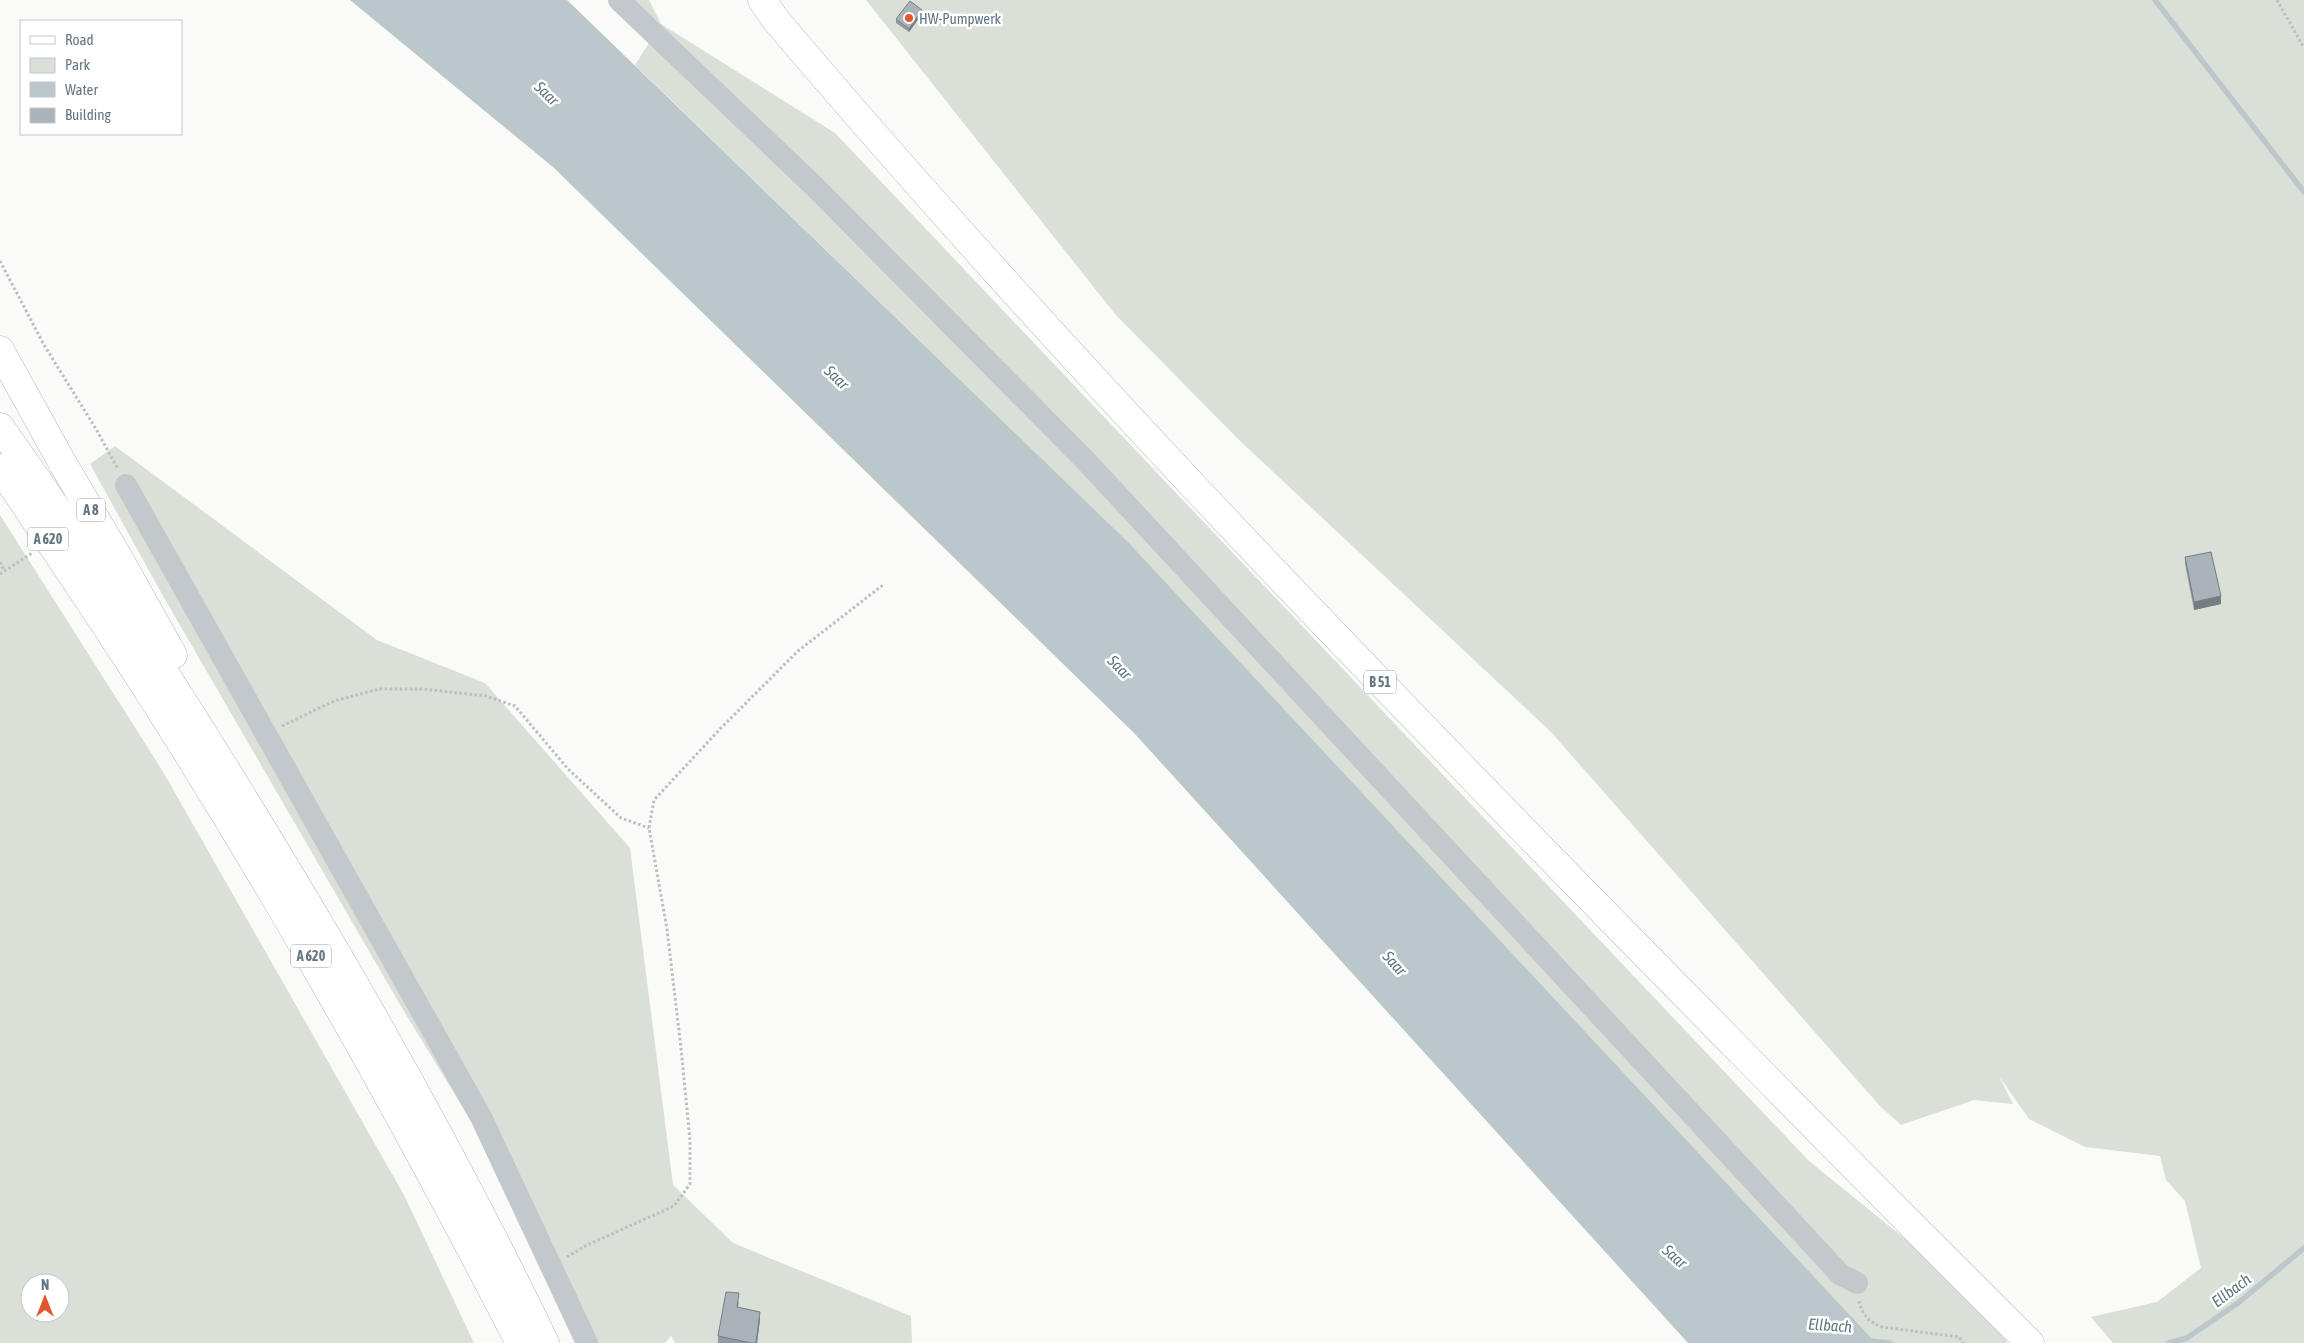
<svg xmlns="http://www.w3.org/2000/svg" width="2304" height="1343" viewBox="0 0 2304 1343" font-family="'Asap Condensed',sans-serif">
	<rect width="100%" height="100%" fill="#fafaf8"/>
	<path fill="#dadfd7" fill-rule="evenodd" d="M631,0H649L661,24L835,133L1809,1161L1936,1264L2009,1334L2006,1341L2008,1343H1876L1128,542L635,65L661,24Z
		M866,0H2304V1343H2113L2091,1317L2157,1302L2201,1268L2185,1201L2166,1180L2160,1156L2085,1147L2029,1119L1999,1076L2013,1104L1974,1100L1901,1125L1879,1105L1551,732L1238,439L1115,314Z
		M115,446L377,640L485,683L630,848L673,1185L733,1243L911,1316L912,1343H675L671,1336L665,1343H596L563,1272L402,1008L163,596L90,464Z
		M0,515L162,770L404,1195L474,1343H0ZM30,1283H60V1313H30Z"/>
	<path fill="#bbc7cb" d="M350,0H567L1128,542L1876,1343H1688L1135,734L553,167Z"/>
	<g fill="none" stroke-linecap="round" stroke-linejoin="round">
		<path stroke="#bbc7cb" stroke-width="5.5" d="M2155,0L2304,192
			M1869,1341L1890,1343
			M2169,1343L2187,1338L2238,1303L2304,1248"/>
		<defs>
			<path id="major" d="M762,0L775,19C1046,339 1337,640 1630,939C1763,1074 1895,1210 2030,1343"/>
			<path id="highway" d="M0,350L63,464
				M0,427L38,481
				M0,468L18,494
				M118,557L173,655
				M98,570C261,819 416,1075 545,1343
				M78,584C242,828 385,1082 520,1343"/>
		</defs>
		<use href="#major" stroke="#b5babe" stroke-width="29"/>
		<use href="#highway" stroke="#b4b9bd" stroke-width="29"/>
		<path stroke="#bbbfc2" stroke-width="3" stroke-dasharray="2.5 2.5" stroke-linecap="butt" d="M2277,0L2304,48
			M0,261L44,345L96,429L118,469
			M0,562L4,571
			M0,574L32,553
			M282,726L334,701L379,689H423L486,696L515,706L568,769L621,818L649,828
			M567,1257L587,1245L674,1206L690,1184V1140L681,1048L667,929L649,828L654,800L721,728L798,651L883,585
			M1859,1301C1862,1315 1869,1322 1882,1327L1959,1337L1963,1343"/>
		<path stroke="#c3c8cc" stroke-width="22" d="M619,0L816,188L1086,461L1840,1274L1857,1283
			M126,485L481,1117L587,1343"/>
		<use href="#major" stroke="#fff" stroke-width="28"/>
		<use href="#highway" stroke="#fff" stroke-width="28"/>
		<defs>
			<path id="highway-bridge" d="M63,464L118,557
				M38,481L98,570
				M18,494L78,584"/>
		</defs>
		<use href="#highway-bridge" stroke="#b4b9bd" stroke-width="29" stroke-linecap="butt"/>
		<use href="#highway-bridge" stroke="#fff" stroke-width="28"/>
	</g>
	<path fill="#929a9f" d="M922,14L909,32L896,23V19Z
		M2185,557L2221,604L2194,610L2185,564Z
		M739,1301L738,1308L760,1319L757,1343H718V1336Z"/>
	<path fill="#777d82" d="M922,10V14L909,32V29Z
		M2221,596V604L2194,610V602Z
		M760,1312V1319L757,1343H756Z"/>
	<path fill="#aab3b9" stroke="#777d82" d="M910,1L922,10L909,29L896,19Z
		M2211,552L2221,596L2194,602L2185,557Z
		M726,1292L739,1293L737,1307L760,1312L756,1343H751L718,1336Z"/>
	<circle fill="#e4572e" stroke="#fff" stroke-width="2" cx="909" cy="18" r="5"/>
	<g text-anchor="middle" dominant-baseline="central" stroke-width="5" stroke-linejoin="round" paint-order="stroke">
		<g fill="#fff" stroke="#939fa8" stroke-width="1">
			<rect x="77" y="498.5" width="28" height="23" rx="4"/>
			<rect x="28" y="527.5" width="40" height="23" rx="4"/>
			<rect x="1364" y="670.5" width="32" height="23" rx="4"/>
			<rect x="291" y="944.5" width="40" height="23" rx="4"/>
		</g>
		<g font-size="14" font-weight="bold" fill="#657683">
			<text x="91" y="510">A 8</text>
			<text x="48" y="539">A 620</text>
			<text x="1380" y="682">B 51</text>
			<text x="311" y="956">A 620</text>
		</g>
		<g font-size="15" fill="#657683" stroke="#fff" text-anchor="start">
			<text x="919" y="18">HW-Pumpwerk</text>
		</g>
		<g font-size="16" font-style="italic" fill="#60757c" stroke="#fff">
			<text transform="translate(547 93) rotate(44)">Saar</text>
			<text transform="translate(837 377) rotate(44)">Saar</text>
			<text transform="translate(1120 667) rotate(46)">Saar</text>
			<text transform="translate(1395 963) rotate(48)">Saar</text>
			<text transform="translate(1675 1256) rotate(41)">Saar</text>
			<text transform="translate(2231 1290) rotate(-37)">Ellbach</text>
			<text transform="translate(1830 1325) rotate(4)">Ellbach</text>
		</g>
	</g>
	<rect x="20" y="20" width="162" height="115" fill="#ffffff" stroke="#c1c8cd"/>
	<rect x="30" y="36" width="25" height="8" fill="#ffffff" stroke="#c1c8cd"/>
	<text x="65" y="45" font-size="15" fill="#657683">Road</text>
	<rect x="30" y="58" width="25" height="15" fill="#dadfd7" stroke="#c1c8cd"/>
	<text x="65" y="70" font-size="15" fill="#657683">Park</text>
	<rect x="30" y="82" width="25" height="15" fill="#bbc7cb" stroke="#c1c8cd"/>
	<text x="65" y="95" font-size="15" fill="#657683">Water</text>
	<rect x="30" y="108" width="25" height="15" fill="#aab3b9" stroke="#c1c8cd"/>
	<text x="65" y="120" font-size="15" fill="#657683">Building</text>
	<g transform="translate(45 1298)"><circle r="24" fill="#ffffff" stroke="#c1c8cd"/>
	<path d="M0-4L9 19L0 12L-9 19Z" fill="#e4572e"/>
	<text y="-8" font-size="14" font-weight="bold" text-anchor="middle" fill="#657683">N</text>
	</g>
</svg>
